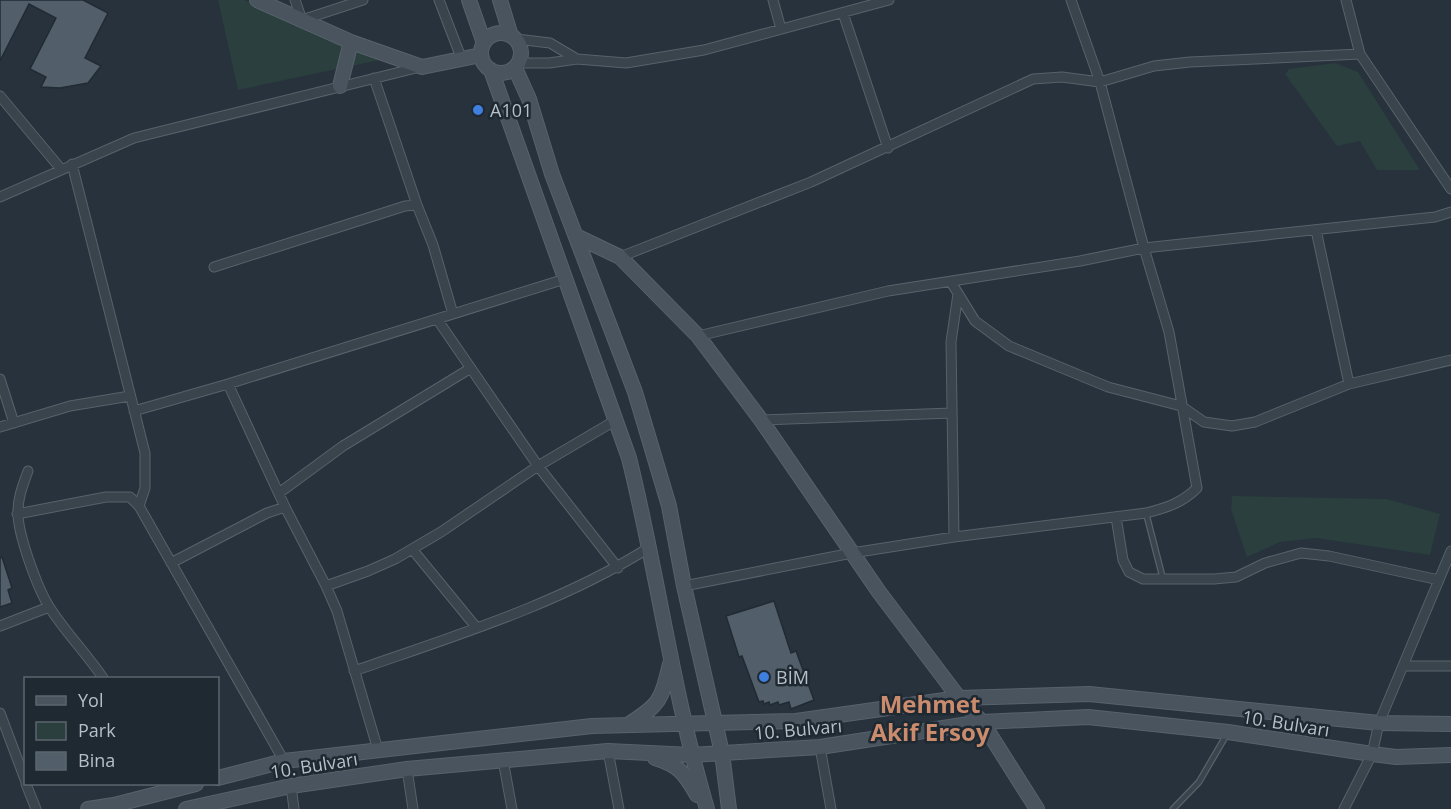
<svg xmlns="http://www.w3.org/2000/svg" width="1451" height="809" viewBox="0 0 1451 809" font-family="'Open Sans',sans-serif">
	<rect width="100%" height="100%" fill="#27323c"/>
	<path fill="#2a3f3e" d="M218,0H244L389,58L238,90Z
		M1335,63L1358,72L1420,170H1377L1360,141L1337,146L1285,74L1289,69Z
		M1232,496L1387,499L1440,514L1430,555L1316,538L1280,542L1247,557L1231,509Z"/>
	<path fill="#525f6a" stroke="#212b34" stroke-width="1.5" d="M0,0H83L108,13L85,58L101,66L88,83L60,88L41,87L46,77L30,69L56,18L29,4L0,61Z
		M2,557L12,588L8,590L12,603L0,607V558Z
		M774,601L791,653L796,651L814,700L791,709L789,702L779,705L778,702L770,705L769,702L764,704L763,701L759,702L742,656L739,657L726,616Z"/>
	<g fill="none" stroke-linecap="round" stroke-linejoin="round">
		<defs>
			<path id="lane" d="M1146,513L1163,579
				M1173,809L1199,782L1227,734"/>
			<path id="street" d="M295,0L302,20L363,0
				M439,0L462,60
				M773,0L781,29
				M1346,0L1360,54L1451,189
				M843,13L888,148
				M516,39L550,43L577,59
				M519,63H549L577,59L626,63L704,50L889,0
				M374,78L417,205
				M0,96L61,169
				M72,164L145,453V488L139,506
				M0,197L134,138L420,67
				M1316,230L1349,384
				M620,257L811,182L1033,79L1062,77L1100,82L1154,66L1190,62L1360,54
				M214,267L405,206L417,205L433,245L453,314
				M951,282L975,321L1009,346L1108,387L1181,406L1204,422L1232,426L1255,422L1349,384L1451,360
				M437,319L538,466L618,568
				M698,336L888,291L1080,261L1144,248L1435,217L1451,212
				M0,379L14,423
				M228,384L285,507L326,586L337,611L378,750
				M134,411L228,384L565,279
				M761,420L952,413
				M0,427L70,406L130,396
				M28,471C23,485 18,497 18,511C17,533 38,590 50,608C66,633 87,654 103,678
				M279,493L343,446L471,368
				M17,514L106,497H130L139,506L284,761
				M1116,517L1123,560L1129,572L1143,579H1214L1236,577L1265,563L1301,553L1329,556L1439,580
				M954,537L951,342L958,294
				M412,549L476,627
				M171,563L267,513L285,507
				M326,586L368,571L395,559L441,532L538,466L616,420
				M684,586L852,553L954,537L1146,513C1166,508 1182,503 1197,488L1169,332L1144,248L1100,82L1071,0
				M0,626L49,607
				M1403,666H1451
				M354,671C454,636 560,604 650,547
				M0,713L26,782
				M820,747L831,809
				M608,751L619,809
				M503,760L512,809
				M407,769L413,809
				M26,784L36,809
				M291,786L294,809
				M1344,809L1372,754L1379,723L1451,551"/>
			<path id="secondary" d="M257,0L351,42L422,67L481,55
				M469,0L484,43
				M500,0L511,36
				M481 53a20 20 0 1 1 40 0a20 20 0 1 1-40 0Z
				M515,68L529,99L552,174L635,392L669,506L684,586L722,753L729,809
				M491,70L629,458C658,575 673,694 707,809
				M340,86L351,42
				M576,236L620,257L698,336L761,420L879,592L959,698L982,722L1037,809
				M629,724C661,704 661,700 670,664
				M655,758C679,765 685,774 697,795
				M218,778L284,761L592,726L796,721L959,698L1089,694L1379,723L1451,724
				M88,809L114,805L196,784
				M186,809L291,786L407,769L608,751L691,755L820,747L982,722L1088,717L1228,732L1372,754L1396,757L1451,755"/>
		</defs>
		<use href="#lane" stroke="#58626b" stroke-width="7"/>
		<use href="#street" stroke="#58626b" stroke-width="11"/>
		<use href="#secondary" stroke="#58626b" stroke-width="16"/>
		<use href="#lane" stroke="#3a444d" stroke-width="4.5"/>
		<use href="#street" stroke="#3a444d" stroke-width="9"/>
		<use href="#secondary" stroke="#49545f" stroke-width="14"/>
	</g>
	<g fill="#3f7fe0" stroke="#1f2932" stroke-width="2">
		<circle cx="478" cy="110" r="6"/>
		<circle cx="764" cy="677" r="6"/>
	</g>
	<g text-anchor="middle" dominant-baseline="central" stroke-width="5" stroke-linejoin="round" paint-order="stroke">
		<g font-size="18" fill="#b7bfc8" stroke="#1f2932" text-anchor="start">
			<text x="490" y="110">A101</text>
			<text x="776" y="677">BİM</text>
		</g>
		<g font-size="18" fill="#b7bfc8" stroke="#1f2932">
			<text transform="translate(1286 723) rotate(9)">10. Bulvarı</text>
			<text transform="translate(798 729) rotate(-5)">10. Bulvarı</text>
			<text transform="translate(314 765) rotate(-9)">10. Bulvarı</text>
		</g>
		<g font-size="24" font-weight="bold" fill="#cb8c6e" stroke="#1f2932">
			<text x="930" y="703">Mehmet<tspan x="930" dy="28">Akif Ersoy</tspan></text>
		</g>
	</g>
	<rect x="24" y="677" width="195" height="108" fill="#1f2932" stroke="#5c656e" stroke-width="1.5"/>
	<rect x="36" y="696" width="30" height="9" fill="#49545f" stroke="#5c656e" stroke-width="1.5"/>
	<text x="78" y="707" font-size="18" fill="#b7bfc8">Yol</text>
	<rect x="36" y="722" width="30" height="18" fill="#2a3f3e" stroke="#5c656e" stroke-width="1.5"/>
	<text x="78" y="737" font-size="18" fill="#b7bfc8">Park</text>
	<rect x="36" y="752" width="30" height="18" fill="#525f6a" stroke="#5c656e" stroke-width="1.5"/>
	<text x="78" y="767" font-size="18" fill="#b7bfc8">Bina</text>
</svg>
